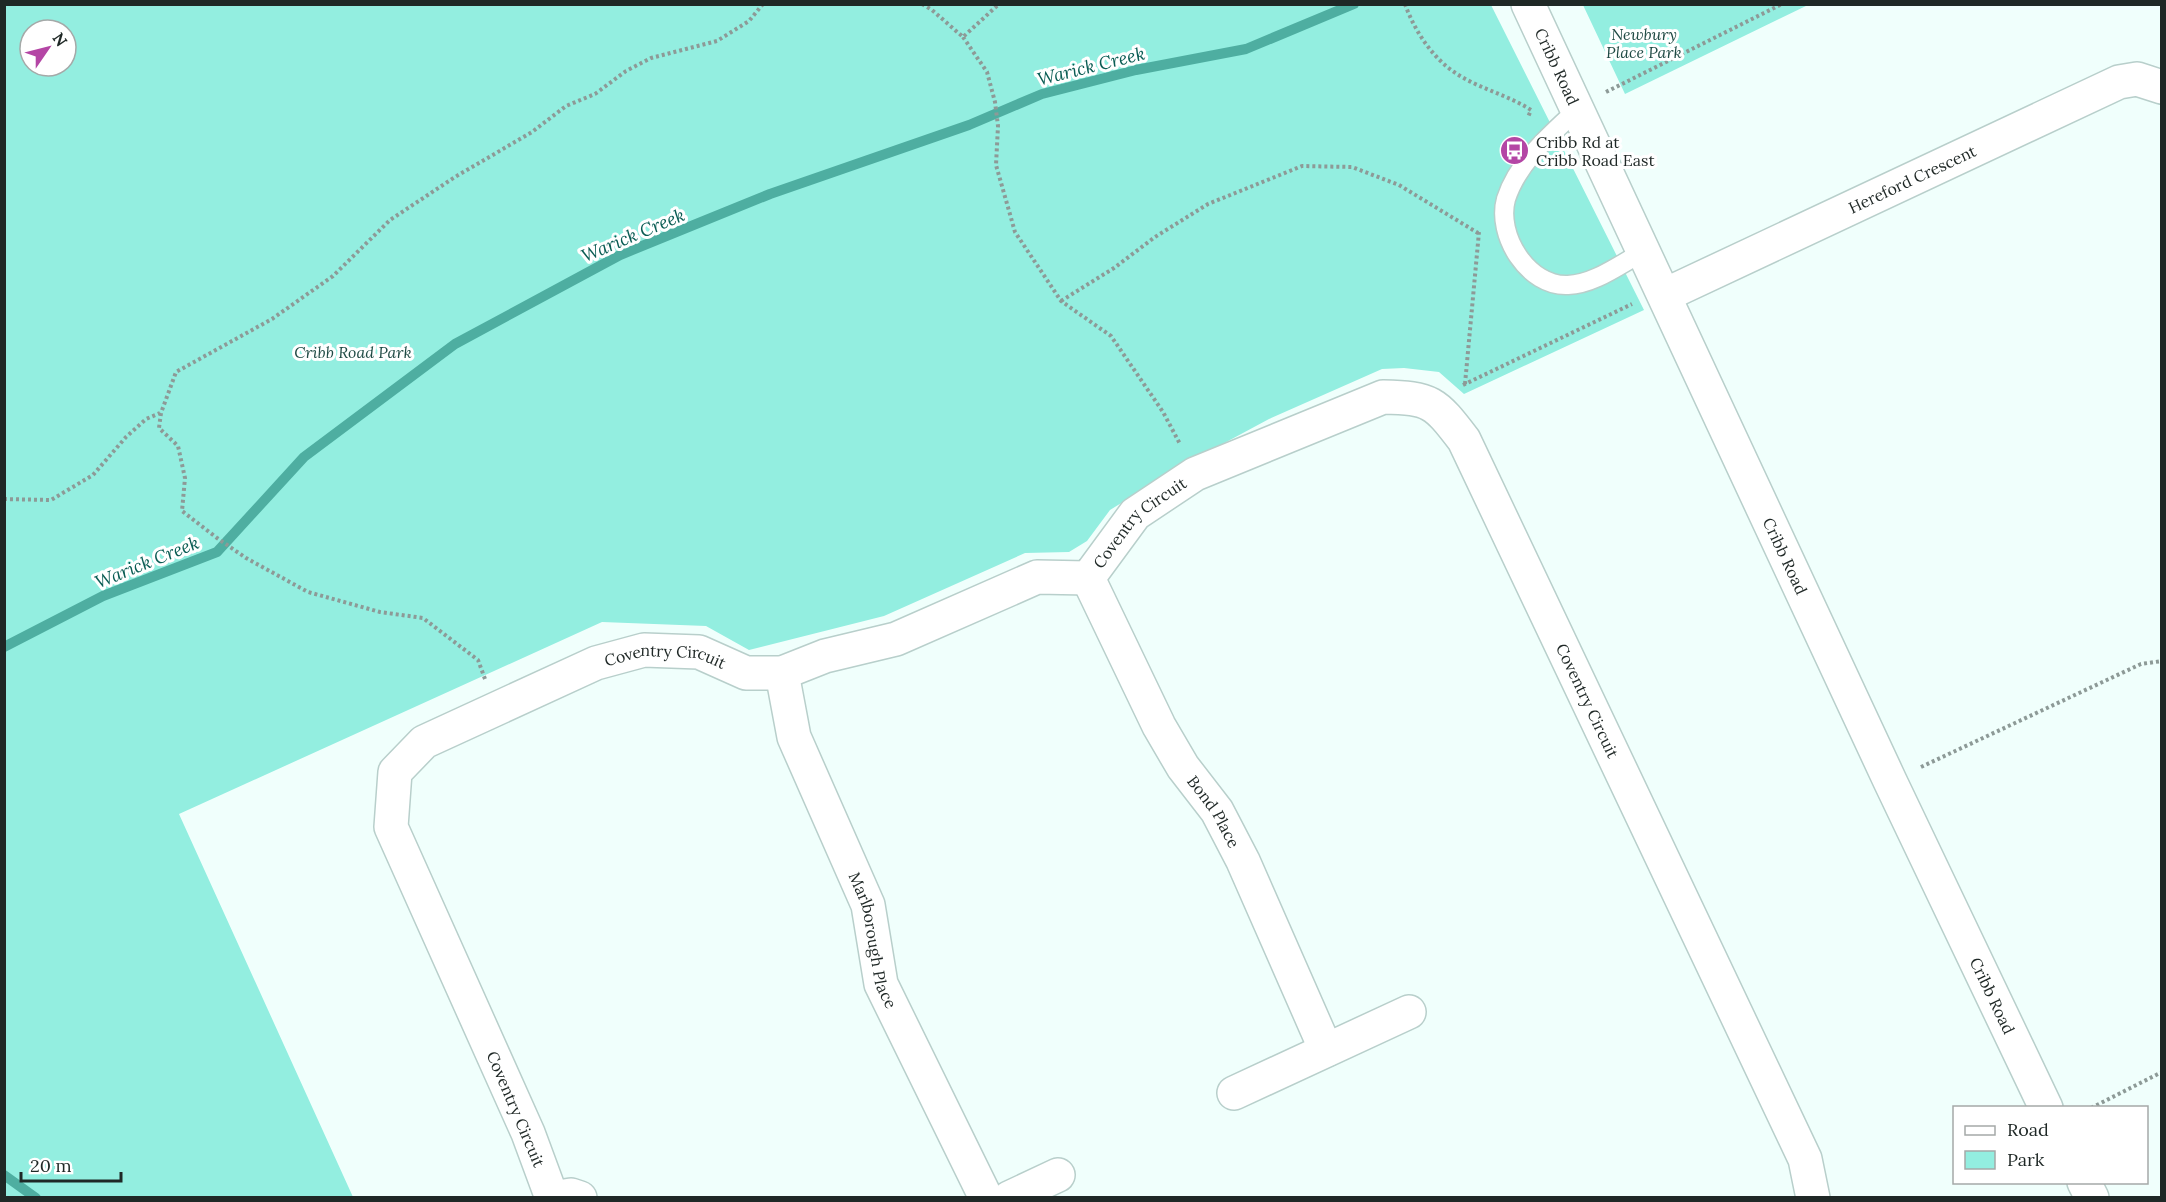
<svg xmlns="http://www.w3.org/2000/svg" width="2166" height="1202" viewBox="0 0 2166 1202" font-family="Lora,serif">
	<rect width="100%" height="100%" fill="#f0fffc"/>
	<path fill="#93eee0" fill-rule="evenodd" d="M5,5H1491L1644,310L1464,394L1439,372L1404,368L1382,369L1269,419L1176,469L1110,510L1087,541L1069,552L1025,553L884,616L749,650L706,626L602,622L179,814L353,1197L5,1198ZM30,30H66V66H30Z
		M1583,5H1808L1625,94Z"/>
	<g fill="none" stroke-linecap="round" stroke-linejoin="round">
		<path stroke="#4eaea1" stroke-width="10" d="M4,647L103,596L217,552L304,457L455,344L620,255L770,194L969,125L1042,94L1136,70L1246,49L1354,4
			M4,1175L36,1198"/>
		<defs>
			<path id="lane" d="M1577,110C1550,135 1518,162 1506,199C1496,235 1528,287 1568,285C1595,284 1620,264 1643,252"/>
			<g id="street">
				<path id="s1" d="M1528,4L1890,781L2046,1108"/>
				<path id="s2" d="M1665,295L2119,82L2137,79L2162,87"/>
				<path id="s3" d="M1088,578L1159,726L1183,767L1217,811L1243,861L1326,1050"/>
				<path id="s4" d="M782,673L794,737L868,905L881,984L986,1198"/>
				<path d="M1234,1093L1409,1012"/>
				<path d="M2084,1182L2092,1198"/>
				<path id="s5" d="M552,1198L528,1133L391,827L395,772L424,742L596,663L644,650L699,652L746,673H782L825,656L896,639L1037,577L1088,578L1135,514L1195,474L1383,397C1431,398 1435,402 1464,440L1805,1159L1813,1198"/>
				<path d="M552,1198L571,1195L580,1198"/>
				<path d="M1009,1198L1058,1175"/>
			</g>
		</defs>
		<use href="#lane" stroke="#b8cfcb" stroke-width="21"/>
		<use href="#street" stroke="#b8cfcb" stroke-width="36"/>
		<path stroke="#8d9a97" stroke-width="4" stroke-dasharray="3 3" stroke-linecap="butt" d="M922,4L932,10L963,37L999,4
			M1405,4C1414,30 1433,59 1457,74C1480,89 1508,95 1531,110L1528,117
			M963,37L987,72L995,102L998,126L996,165L1015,232L1061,301L1111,336L1163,412L1180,444
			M1606,92L1782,4
			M1061,301L1114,268L1155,237L1208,204L1302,166L1352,167L1399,185L1478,233
			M1465,384L1479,232
			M1463,385L1632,304
			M4,499L51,500L93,475L126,437L146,419L160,413
			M485,679L478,660L423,618L380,612L308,592L246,558L217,538L182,511L185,478L178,446L159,428L161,413L176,372L272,319L333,276L390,220L455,177L532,132L566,106L595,94L626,71L651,58L717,41L749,21L763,4
			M1921,767L2141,664L2162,661
			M2091,1108L2162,1072"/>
		<use href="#lane" stroke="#fff" stroke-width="18"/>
		<use href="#street" stroke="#fff" stroke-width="33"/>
	</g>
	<defs>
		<symbol id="bus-disc" viewBox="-11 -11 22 22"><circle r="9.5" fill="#b446a5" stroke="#fff"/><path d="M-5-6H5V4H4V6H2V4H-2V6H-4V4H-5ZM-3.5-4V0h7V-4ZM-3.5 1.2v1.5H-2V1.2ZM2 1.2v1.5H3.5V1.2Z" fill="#fff"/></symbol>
	</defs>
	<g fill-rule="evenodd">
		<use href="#bus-disc" x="1498" y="134" width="33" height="33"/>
	</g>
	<g text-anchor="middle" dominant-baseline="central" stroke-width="6" stroke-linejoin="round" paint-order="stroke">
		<g font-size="16" font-style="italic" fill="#1f4a44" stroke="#fff">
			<text x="1644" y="34">Newbury<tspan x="1644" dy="18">Place Park</tspan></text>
			<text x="353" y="352">Cribb Road Park</text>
		</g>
		<g font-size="16" fill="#1f2826" stroke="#fff">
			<text stroke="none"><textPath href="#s1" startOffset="69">Cribb Road</textPath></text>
			<text stroke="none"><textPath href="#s2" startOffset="273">Hereford Crescent</textPath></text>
			<text stroke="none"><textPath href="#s5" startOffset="1284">Coventry Circuit</textPath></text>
			<text stroke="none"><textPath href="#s1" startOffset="609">Cribb Road</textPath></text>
			<text stroke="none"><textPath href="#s5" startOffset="762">Coventry Circuit</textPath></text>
			<text stroke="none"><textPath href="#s5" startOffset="1948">Coventry Circuit</textPath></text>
			<text stroke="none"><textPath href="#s3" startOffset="266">Bond Place</textPath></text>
			<text stroke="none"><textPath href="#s4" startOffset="284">Marlborough Place</textPath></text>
			<text stroke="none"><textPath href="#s1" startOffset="1095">Cribb Road</textPath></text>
			<text transform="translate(516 1109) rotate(67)">Coventry Circuit</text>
		</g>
		<g font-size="16" fill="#1f2826" stroke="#fff" text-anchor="start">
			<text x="1536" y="142">Cribb Rd at<tspan x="1536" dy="18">Cribb Road East</tspan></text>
		</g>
		<g font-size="18" font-style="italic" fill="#0a5d54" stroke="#fff">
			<text transform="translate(1091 66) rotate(-14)">Warick Creek</text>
			<text transform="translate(633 235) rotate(-23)">Warick Creek</text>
			<text transform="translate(147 562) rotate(-22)">Warick Creek</text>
		</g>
	</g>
	<rect width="2166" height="1202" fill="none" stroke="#1f2826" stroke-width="12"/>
	<rect x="1953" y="1106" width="195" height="78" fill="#ffffff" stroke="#a5a9a8" stroke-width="1.5"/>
	<rect x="1965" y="1126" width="30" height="9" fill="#ffffff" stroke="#a5a9a8" stroke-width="1.5"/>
	<text x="2007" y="1136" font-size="18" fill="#1f2826">Road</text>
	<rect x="1965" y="1151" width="30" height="18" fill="#93eee0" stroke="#a5a9a8" stroke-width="1.5"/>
	<text x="2007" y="1166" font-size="18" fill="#1f2826">Park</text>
	<g transform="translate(48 48) rotate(55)"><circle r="28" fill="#ffffff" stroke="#a5a9a8" stroke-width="1.5"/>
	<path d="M0-4.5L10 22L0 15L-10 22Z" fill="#b446a5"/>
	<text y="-9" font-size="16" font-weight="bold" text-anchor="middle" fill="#1f2826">N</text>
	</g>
	<path d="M21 1172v9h100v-9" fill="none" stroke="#1f2826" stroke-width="3"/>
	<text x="30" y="1172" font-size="18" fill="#1f2826" stroke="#ffffff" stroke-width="4.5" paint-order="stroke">20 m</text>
</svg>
